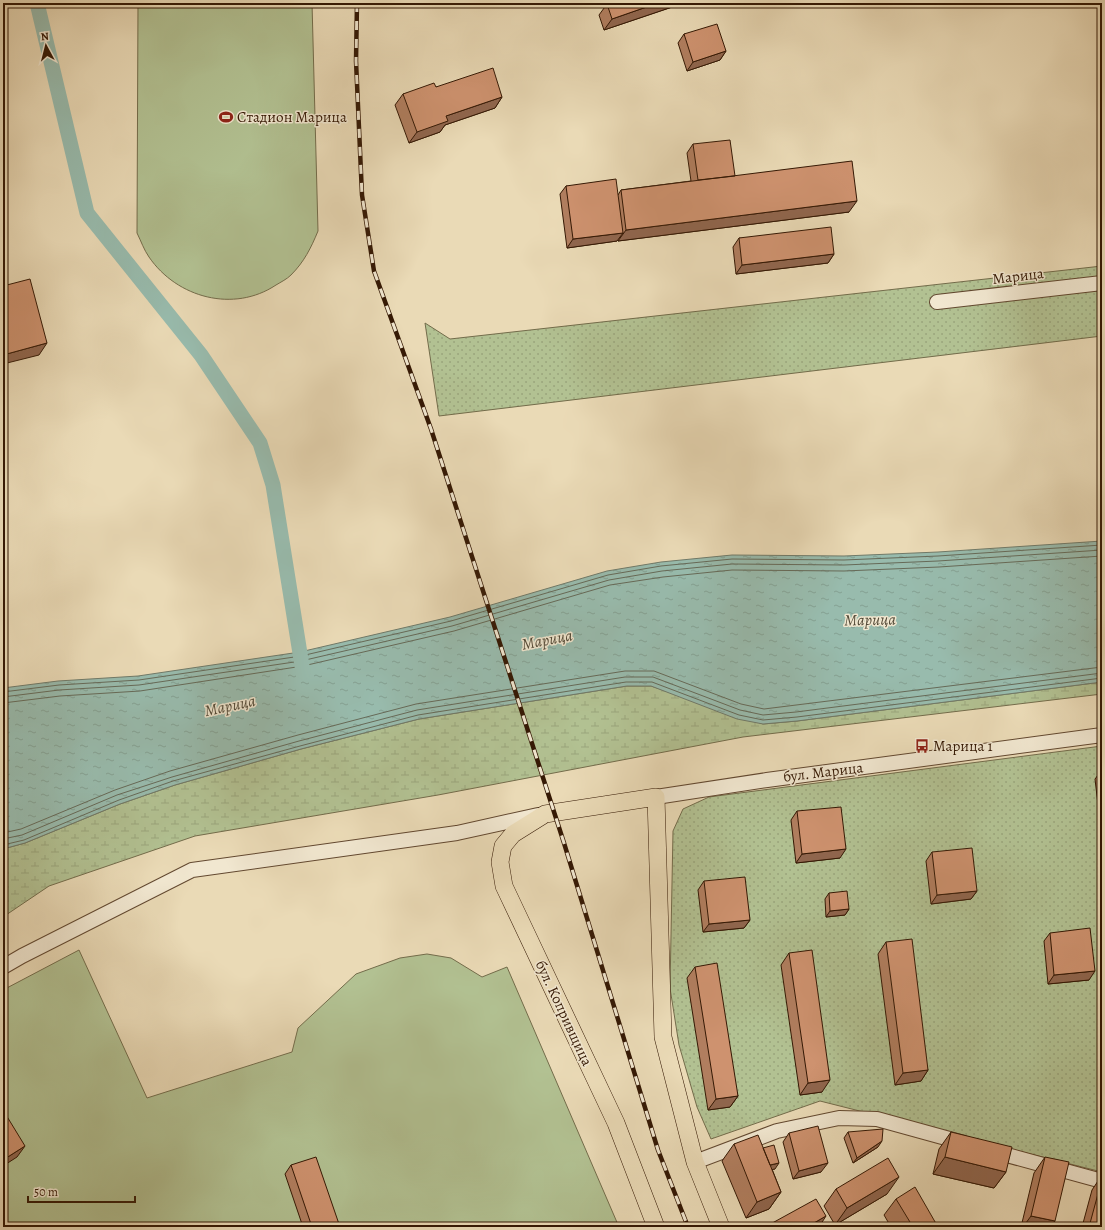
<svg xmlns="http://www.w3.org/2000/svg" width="1105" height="1230" viewBox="0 0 1105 1230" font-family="Alegreya,serif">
	<defs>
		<pattern id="grass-dots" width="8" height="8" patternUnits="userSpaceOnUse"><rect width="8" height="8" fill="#b2c192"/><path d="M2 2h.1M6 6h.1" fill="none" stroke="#9aa57c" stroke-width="1.8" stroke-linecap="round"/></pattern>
		<pattern id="wetland-marsh" width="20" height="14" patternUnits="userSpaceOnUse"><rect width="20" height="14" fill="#b2c192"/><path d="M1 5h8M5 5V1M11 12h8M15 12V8" fill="none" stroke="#9aa57c"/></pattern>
		<pattern id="water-ripples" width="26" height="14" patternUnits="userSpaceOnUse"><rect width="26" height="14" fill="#98bbad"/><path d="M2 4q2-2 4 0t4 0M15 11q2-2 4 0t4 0" fill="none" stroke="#84a093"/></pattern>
	</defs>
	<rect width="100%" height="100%" fill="#eadab6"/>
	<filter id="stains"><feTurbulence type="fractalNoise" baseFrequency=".005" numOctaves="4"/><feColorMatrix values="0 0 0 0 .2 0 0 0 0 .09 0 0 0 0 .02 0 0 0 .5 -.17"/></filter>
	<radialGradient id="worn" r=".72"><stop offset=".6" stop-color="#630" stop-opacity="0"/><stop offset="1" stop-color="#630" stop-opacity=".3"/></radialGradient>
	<path fill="url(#grass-dots)" stroke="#736c4b" d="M1102,266V336L439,416L425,323L450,339Z
		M1102,746V1172L820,1101L711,1139L697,1107L679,1045L670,988L673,831L683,809L709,797Z"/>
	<path fill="url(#wetland-marsh)" stroke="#736c4b" d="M1102,682V694L743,737L438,795L195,836L49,886L3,917V849L25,843L120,804L175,785L301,749L419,719L627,686H651L763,724L797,721Z"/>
	<path fill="#b2c192" stroke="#736c4b" d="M138,3H312L318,231C311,248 304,262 291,275C287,279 281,282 276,285C234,313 177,298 149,257C144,250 141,241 137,233Z
		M79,950L147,1098L292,1052L298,1028L356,974L400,958L427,954L451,958L482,977L507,967L619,1227H3V990Z"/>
	<path fill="url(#water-ripples)" stroke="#707a69" d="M1102,541V682L797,721L763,724L737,719L651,686H627L419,719L301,749L175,785L120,804L25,843L3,849V688L58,681L138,676L300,652L450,617L607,571L661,562L732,555L844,556L938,552Z"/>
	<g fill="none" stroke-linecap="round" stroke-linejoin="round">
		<path stroke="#666a58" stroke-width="1" d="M3,692L59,685L139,680L301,656L451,621L608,575L661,566L732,559L844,560L938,556L1102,545
			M3,697L59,690L139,685L301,661L452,626L609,580L662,571L732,564L844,565L938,561L1102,550
			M3,703L60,696L140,691L303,666L454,631L610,585L663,577L732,570L844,571L939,567L1102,556
			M3,833L21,829L115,790L170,771L298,735L416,704L625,671H654L741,704L764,709L1102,667
			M3,839L22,835L117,795L172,777L299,741L417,710L625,677H653L740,710L763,715L796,712L1102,673
			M3,845L24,840L119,800L173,781L300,746L418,715L626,682H652L739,715L763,720L797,717L1102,678"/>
		<path stroke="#98bbad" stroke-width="15" d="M37,3L87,213L201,355L260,443L273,485L303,672"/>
		<defs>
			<path id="minor" d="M937,302L1102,283
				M656,797L767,780L1102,735
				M3,967L22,956L192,870L457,833L538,815
				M992,1151L1102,1181
				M695,1162L777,1131L839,1118L877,1119L964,1143"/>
			<path id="major" d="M656,1227L616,1123L504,886L500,862L503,846L513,834L545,814L656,797L663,1037L695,1162L721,1227"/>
		</defs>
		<use href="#minor" stroke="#624830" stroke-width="16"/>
		<use href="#major" stroke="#341804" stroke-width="18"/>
		<use href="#minor" stroke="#f1e7d0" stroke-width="14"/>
		<use href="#major" stroke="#eadab6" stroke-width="17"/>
		<defs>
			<path id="rail" d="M357,3L356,61L362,195L374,271L431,429L564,843L658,1150L688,1227"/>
		</defs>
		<use href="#rail" stroke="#341804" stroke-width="4.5"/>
		<use href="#rail" stroke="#f1e7d0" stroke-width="3" stroke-dasharray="9" stroke-linecap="butt"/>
	</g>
	<path fill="#b17e5f" stroke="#341804" d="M684,3L604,30L599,15L607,4Z
		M684,34L726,51L720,60L687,71L678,43Z
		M436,87L502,97L495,108L445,125L440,132L409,143L395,105L403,94Z
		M693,144L735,176L849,212L618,241V240L617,241L567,248L560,194L566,186L618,195L621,190L691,181L687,153Z
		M739,238L834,254L828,263L736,274L733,247Z
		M1102,770V821L1100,822L1095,779Z
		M797,811L840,858L796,863L791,820Z
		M932,852L977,891L971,899L931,904L926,861Z
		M704,881L750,920L744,928L703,932L698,890Z
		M829,893L849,909L845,915L826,917L825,899Z
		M1050,933L1089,980L1048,984L1044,941Z
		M886,942L928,1070L921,1081L895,1085L878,954Z
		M789,953L822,1092L800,1095L781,965Z
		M695,967L738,1096L730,1107L708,1110L687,978Z
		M848,1132L878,1147L853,1163L844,1138Z
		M951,1132L1006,1172L994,1188L933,1174L939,1149Z
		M789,1133L821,1172L793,1179L783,1142Z
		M734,1144L763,1148L775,1169H772L781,1192L769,1209L746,1218L722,1161Z
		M1045,1157L1051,1227H1021L1034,1173Z
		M291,1165L340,1227H303L285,1174Z
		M1102,1175V1227H1082L1092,1190Z
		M836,1189L887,1194L835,1225L824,1206Z
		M896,1199L938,1227H891L884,1215Z"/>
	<path fill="#90664e" stroke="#341804" d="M658,3H684L604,30L612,19Z
		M726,51L720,60L687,71L693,62Z
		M502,97L495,108L445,125L440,132L409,143L417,132L446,116Z
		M857,201L849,212L618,241L626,230Z
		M623,233L617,241L567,248L573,239Z
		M834,254L828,263L736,274L742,265Z
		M47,343L39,355L3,364V355Z
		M846,849L840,858L796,863L802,854Z
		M977,891L971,899L931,904L937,895Z
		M849,909L845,915L826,917L830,911Z
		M750,920L744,928L703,932L709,924Z
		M1095,971L1089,980L1048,984L1054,975Z
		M928,1070L921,1081L895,1085L903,1073Z
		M830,1080L822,1092L800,1095L808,1083Z
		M738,1096L730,1107L708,1110L716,1099Z
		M882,1141L878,1147L853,1163L857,1158Z
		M25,1146L17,1157L3,1166V1160Z
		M945,1157L1006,1172L994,1188L933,1174Z
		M779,1163L775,1169L755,1173L759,1168Z
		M828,1163L821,1172L793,1179L799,1171Z
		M899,1177L887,1194L835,1225L847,1208Z
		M781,1192L769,1209L746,1218L757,1202Z
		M826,1216L819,1227H807Z
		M1031,1216L1055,1221L1051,1227H1023Z"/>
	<path fill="#ce926f" stroke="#341804" d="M609,3H658L612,19L607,4Z
		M717,24L726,51L693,62L684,34Z
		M493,68L502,97L446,116L448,121L417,132L403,94L434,83L436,87Z
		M730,140L735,176L698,180L693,144Z
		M852,161L857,201L626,230L621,190Z
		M616,179L623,233L573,239L566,186Z
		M831,227L834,254L742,265L739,238Z
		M30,279L47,343L3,355V286Z
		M841,807L846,849L802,854L797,811Z
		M972,848L977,891L937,895L932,852Z
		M745,877L750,920L709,924L704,881Z
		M847,891L849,909L830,911L829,893Z
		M1090,928L1095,971L1054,975L1050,933Z
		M912,939L928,1070L903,1073L886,942Z
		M812,950L830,1080L808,1083L789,953Z
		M717,963L738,1096L716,1099L695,967Z
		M3,1110L25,1146L3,1160Z
		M818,1126L828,1163L799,1171L789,1133Z
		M883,1129L882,1141L857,1158L848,1132Z
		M951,1132L1012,1147L1006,1172L945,1157Z
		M758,1135L781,1192L757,1202L734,1144Z
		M774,1145L779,1163L770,1165L763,1148Z
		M316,1157L340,1227H312L291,1165Z
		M1045,1157L1069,1162L1055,1221L1031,1216Z
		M888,1158L899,1177L847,1208L836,1189Z
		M1102,1179V1227H1089Z
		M915,1187L938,1227H913L896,1199Z
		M816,1199L826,1216L807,1227H765Z"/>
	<defs>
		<symbol id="stadium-bare" viewBox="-9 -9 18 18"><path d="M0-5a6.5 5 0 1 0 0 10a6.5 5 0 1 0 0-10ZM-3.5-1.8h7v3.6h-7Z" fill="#8f2418" stroke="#f1e7d0" stroke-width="2.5" paint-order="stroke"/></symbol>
		<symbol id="bus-bare" viewBox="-9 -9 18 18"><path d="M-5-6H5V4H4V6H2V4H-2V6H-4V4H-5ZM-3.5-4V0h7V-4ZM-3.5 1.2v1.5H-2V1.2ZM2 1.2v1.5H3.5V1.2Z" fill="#8f2418" stroke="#f1e7d0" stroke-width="2.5" paint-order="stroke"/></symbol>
	</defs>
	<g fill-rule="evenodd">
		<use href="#stadium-bare" x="216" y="107" width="20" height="20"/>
		<use href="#bus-bare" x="912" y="736" width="20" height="20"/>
	</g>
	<g text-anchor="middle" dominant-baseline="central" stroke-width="3" stroke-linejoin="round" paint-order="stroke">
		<g font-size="15" fill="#341804" stroke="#f1e7d0" text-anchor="start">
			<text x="237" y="117">Стадион Марица</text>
			<text x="933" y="746">Марица 1</text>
		</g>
		<g font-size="15" fill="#341804" stroke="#f1e7d0">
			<text transform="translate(1018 276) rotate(-7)">Марица</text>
			<text transform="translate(823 772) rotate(-7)">бул. Марица</text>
			<text transform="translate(564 1013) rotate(65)">бул. Копривщица</text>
		</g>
		<g font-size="16" font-style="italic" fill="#524937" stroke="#f1e7d0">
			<text transform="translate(870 620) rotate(-1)">Марица</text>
			<text transform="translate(547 640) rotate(-11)">Марица</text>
			<text transform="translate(230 706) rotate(-12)">Марица</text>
		</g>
	</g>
	<rect width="1105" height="1230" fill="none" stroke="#eadab6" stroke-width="16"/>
	<rect x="4" y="4" width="1097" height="1222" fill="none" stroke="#341804" stroke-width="2"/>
	<rect x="8" y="8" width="1089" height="1214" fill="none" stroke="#341804"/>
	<g transform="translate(46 46) rotate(353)" stroke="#f1e7d0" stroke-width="3" paint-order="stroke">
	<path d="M0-3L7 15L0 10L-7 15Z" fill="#341804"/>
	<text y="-6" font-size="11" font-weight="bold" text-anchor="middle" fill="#341804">N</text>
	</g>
	<path d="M28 1196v6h107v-6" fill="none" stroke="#341804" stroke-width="2"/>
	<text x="34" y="1196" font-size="12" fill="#341804" stroke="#f1e7d0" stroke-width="3" paint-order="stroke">50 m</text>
	<rect width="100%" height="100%" filter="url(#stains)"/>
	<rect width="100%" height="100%" fill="url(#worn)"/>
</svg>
